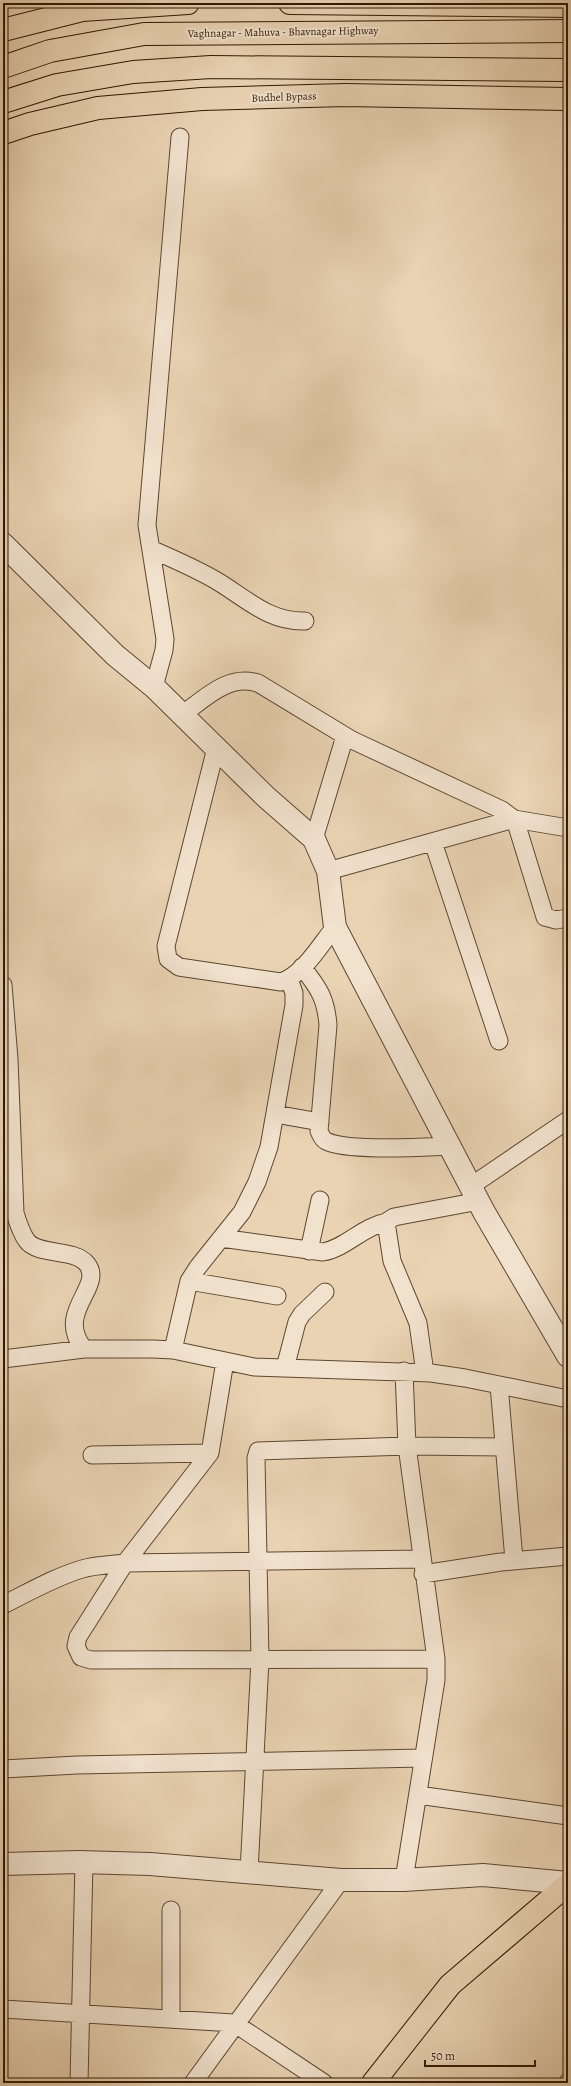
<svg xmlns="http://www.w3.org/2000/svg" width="571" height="2086" viewBox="0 0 571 2086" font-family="Alegreya,serif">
	<rect width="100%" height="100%" fill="#e9d3b3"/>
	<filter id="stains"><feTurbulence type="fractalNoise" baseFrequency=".005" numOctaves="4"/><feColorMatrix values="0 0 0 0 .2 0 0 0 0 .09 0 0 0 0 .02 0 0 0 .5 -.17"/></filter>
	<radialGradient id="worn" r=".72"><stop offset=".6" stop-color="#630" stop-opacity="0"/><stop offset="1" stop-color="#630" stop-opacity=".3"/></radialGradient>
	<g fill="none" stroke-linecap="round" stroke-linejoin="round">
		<defs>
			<path id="minor" d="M151,549C173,559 197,569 217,581C247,599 269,622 305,621
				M154,687L164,650L165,639L147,525L180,137
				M182,715C205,698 228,674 258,683L352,740L502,810L514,819L517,826L545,917L556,920L568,918
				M216,748L166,946L168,959L179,967L281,982C304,974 320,945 335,927
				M314,839L345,736
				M433,842L499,1041
				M328,871L514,819L568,828
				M302,967C319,988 326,999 328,1025L319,1131C321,1135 322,1139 326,1141C347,1152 424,1147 450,1146
				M3,985L9,1059L15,1213C18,1223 21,1233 27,1241C39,1256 74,1248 87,1264C105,1287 54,1312 84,1349
				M275,1114L320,1122
				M471,1186L568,1120
				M221,1238L323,1252C346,1248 362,1227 386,1222
				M309,1251L320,1200
				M189,1281L277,1296
				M173,1350L189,1281L198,1267L242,1212L257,1182L269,1147L294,1005V993L289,979
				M3,1359L84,1349H153L173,1350L254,1367L431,1373L465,1378L568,1399
				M225,1361L210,1453L125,1563L78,1637L76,1646L81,1657L91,1660L436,1659
				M285,1368L297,1322L302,1314L325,1292
				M425,1373L418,1323L392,1261L386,1222L394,1217L479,1201
				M499,1385L514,1560
				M92,1455L210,1453
				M423,1574L501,1562L568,1556
				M3,1605C29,1592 55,1577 82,1569C96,1565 111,1565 125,1563L421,1559
				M3,1769L77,1765L423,1758
				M418,1795L568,1816
				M249,1872L260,1660L256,1458L258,1451L407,1446L504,1447
				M404,1880L436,1680V1659L407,1446L404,1371
				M3,2009L234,2023L324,2083
				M171,2018V1910
				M79,2083L84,1862
				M193,2083L341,1880
				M568,2083V2082"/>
			<path id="tertiary" d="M3,544L115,655L154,687L266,797L314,839L328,871L335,927L484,1212L568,1356
				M3,1864L79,1862L150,1864L341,1880H404L483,1875L568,1883"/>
			<path id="primary" d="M290,3L568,6
				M3,30L82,10L188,3
				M3,133L30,124L98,108L202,99L345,95L568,99
				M373,2083L450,1985L568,1884"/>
			<path id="trunk" d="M3,67L50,51L144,34L568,31
				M3,102L57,85L133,72L211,67L568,70"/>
		</defs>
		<use href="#minor" stroke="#5d4730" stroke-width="19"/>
		<use href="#tertiary" stroke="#5d4730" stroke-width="24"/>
		<use href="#primary" stroke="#2e1804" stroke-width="24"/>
		<use href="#trunk" stroke="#2e1804" stroke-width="24"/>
		<use href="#minor" stroke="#f1e2ce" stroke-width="17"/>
		<use href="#tertiary" stroke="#f1e2ce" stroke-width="22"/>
		<use href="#primary" stroke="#e9d3b3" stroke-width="22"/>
		<use href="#trunk" stroke="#e9d3b3" stroke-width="22"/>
	</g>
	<g text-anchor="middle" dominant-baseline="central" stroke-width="4" stroke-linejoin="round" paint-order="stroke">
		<g font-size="11" fill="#2e1804" stroke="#f1e2ce">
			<text transform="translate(283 32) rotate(-1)">Vaghnagar - Mahuva - Bhavnagar Highway</text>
			<text transform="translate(284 97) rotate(-2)">Budhel Bypass</text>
		</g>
	</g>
	<rect width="571" height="2086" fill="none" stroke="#e9d3b3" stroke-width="16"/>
	<rect x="4" y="4" width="563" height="2078" fill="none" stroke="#2e1804" stroke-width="2"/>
	<rect x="8" y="8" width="555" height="2070" fill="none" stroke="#2e1804"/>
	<path d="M425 2060v6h110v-6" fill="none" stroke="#2e1804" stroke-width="2"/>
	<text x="431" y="2060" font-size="12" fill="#2e1804" stroke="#f1e2ce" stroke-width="3" paint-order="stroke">50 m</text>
	<rect width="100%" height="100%" filter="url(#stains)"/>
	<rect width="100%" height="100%" fill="url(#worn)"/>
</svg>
